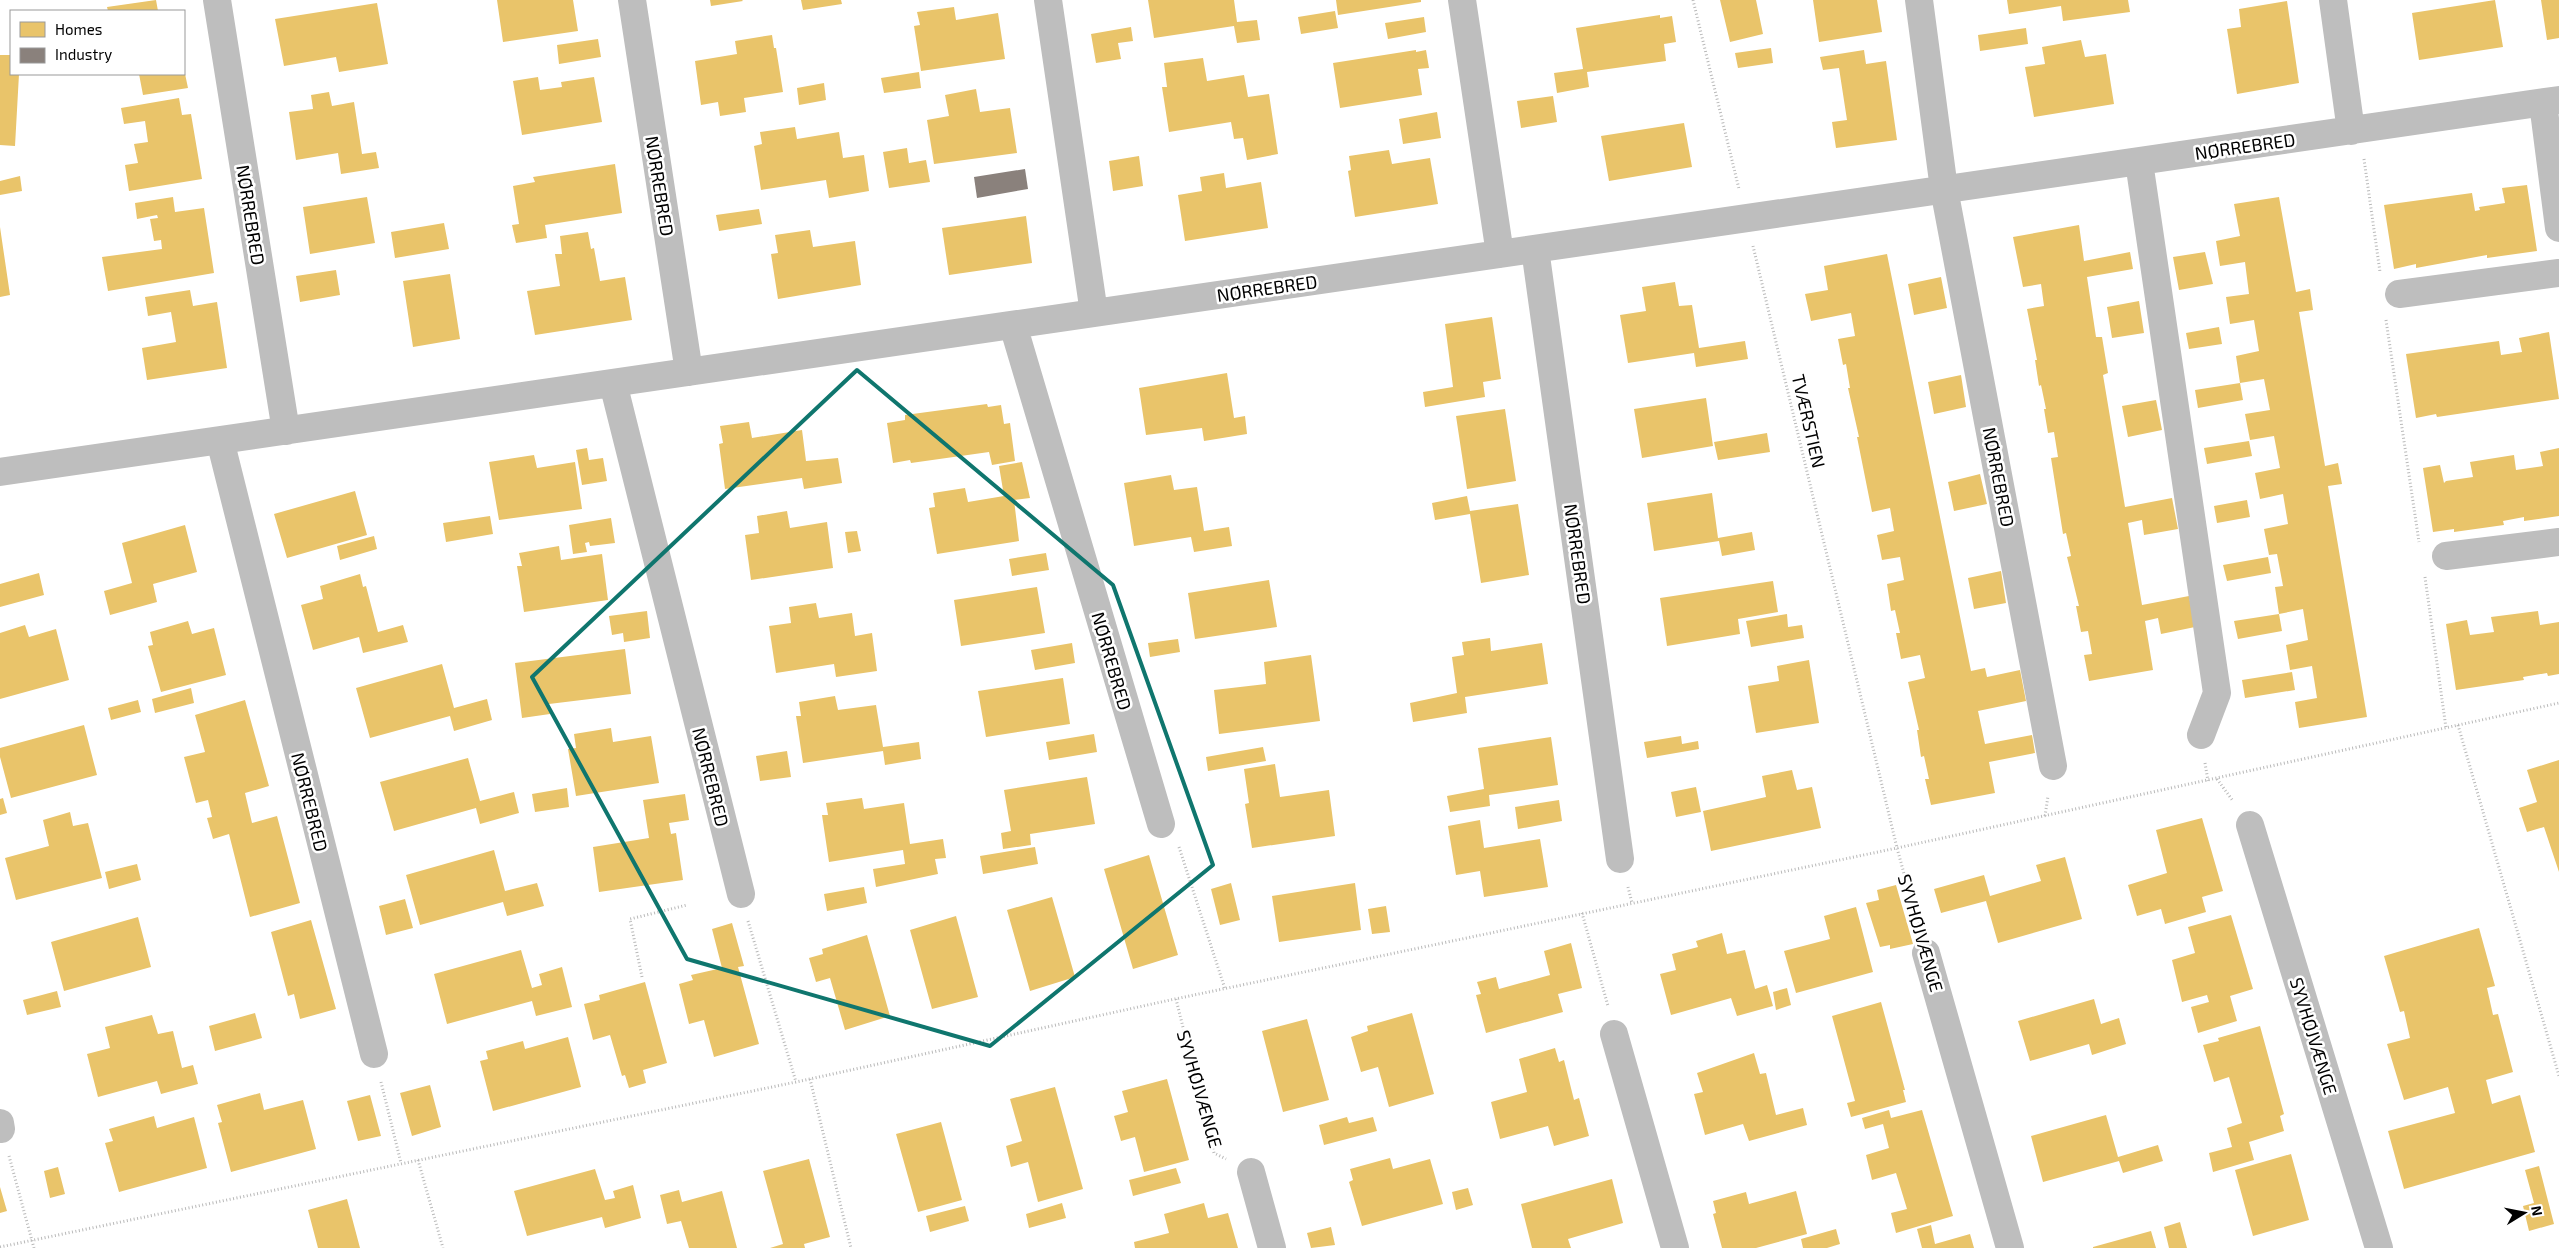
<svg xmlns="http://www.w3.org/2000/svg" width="2559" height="1248" viewBox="0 0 2559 1248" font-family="'Exo 2',sans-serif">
	<rect width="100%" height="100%" fill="#fff"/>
	<path fill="#e9c46a" d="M156,0L158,11H108L107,7Z
		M497,0H573L578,31L503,42Z
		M710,0H742L743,1L711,6Z
		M801,0H841L842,4L803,10Z
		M1148,0H1234L1237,22L1257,20L1260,40L1237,43L1234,26L1154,38Z
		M1336,0H1421V2L1338,15Z
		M1720,0H1756L1763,34L1730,42Z
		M1813,0H1877L1882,32L1819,42Z
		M2007,0H2128L2130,12L2063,21L2061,6L2009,14Z
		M2495,0L2503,47L2419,60L2412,13Z
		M2541,0H2559V38L2547,40Z
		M2287,1L2299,83L2237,94L2227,29L2241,27L2239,9Z
		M377,3L388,64L339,72L336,57L284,66L275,19Z
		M954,7L956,20L998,13L1005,59L921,71L914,26L920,25L917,12Z
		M1335,11L1338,28L1301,34L1298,17Z
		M1660,15V18L1672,16L1676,42L1664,44L1666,61L1587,72L1589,87L1557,93L1554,73L1583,69L1576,28Z
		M1424,17L1426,32L1388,39L1385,23Z
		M1131,27L1133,41L1118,43L1121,59L1096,63L1091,34Z
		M2026,28L2028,44L1980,51L1978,35Z
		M772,35L774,48H776L783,92L744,98L746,112L720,116L718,102L701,105L695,61L737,54L735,41Z
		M598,39L601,57L559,64L557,45Z
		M2081,40L2085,57L2106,54L2114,104L2034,117L2025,67L2045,64L2042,47Z
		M1771,48L1773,63L1738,68L1735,53Z
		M1416,50V52L1426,50L1429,68L1418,69L1422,95L1340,108L1333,63Z
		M1864,50L1866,64L1886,61L1897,140L1836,148L1832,122L1847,120L1839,68L1823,70L1820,57Z
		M0,55H11V74H19L15,146L0,145Z
		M1203,58L1207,81L1244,75L1248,97L1269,94L1278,154L1247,160L1243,138L1234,139L1231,122L1169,132L1162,87H1167L1164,63Z
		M184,69L188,88L143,95L139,74H184Z
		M919,72L921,88L884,93L881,78Z
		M538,77L540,90L562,87L561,82L594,77L602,122L522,135L513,81Z
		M824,83L826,100L799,105L797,88Z
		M976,89L980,112L1010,108L1017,153L934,164L927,120L949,116L945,95Z
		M329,92L332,106L354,102L362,154L376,152L379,168L341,174L338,153L296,160L289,112L313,109L311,95Z
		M1553,96L1557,122L1521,128L1517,101Z
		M179,98L182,115L191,114L202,179L129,191L125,165L138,163L134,144L148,142L145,121L124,124L121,108Z
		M1437,112L1441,138L1403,144L1399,119Z
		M1684,123L1692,167L1609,181L1601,136Z
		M795,127L797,139L839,132L843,158L864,155L869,191L829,198L826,180L761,190L754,146L762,144L760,132Z
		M907,148L909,163L926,160L930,182L889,188L883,152Z
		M1389,150L1392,164L1430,158L1438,204L1355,217L1348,171L1351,170L1349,156Z
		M1139,156L1143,186L1113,191L1109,161Z
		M615,164L622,213L545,225L547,238L516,243L512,225L519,224L513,186L535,182L533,177Z
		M1224,173L1226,188L1261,182L1268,228L1185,241L1178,195L1202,191L1200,177Z
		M20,176L22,191L0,195V181Z
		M2527,185L2537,251L2487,258V255L2416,268V264L2394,269L2384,205L2472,193L2475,211L2480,210L2479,207L2505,203L2502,188Z
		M173,197L175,212L204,208L214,273L108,291L102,257L162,249L161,240L154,241L150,219L158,218L157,215L137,219L135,203Z
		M367,197L375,243L310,254L303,207Z
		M2279,197L2296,292L2310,289L2313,310L2299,312L2325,466L2338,463L2342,484L2328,486L2367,717L2299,728L2295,702L2317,698L2312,666L2290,670L2286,645L2308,640L2303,609L2279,614L2275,587L2283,586L2277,554L2269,555L2264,529L2288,524L2283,494L2260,499L2255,473L2280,468L2274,436L2250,440L2245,414L2270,410L2264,379L2240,383L2236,356L2259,351L2254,320L2230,324L2226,297L2249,294L2245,262L2220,266L2216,241L2240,236L2234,204Z
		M759,209L762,224L719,231L716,215Z
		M1026,216L1032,263L949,275L942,228Z
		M444,223L449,249L395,258L391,232Z
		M2079,225L2084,261L2130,252L2133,269L2087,277L2096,337H2102L2108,373L2103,375L2125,507L2172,498L2178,529L2144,535L2142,520L2128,523L2142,605L2189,596L2195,627L2161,634L2158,618L2145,621L2153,670L2089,681L2084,655L2092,654L2088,631L2081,632L2076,606H2079L2067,557L2071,556L2066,533L2063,534L2051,458L2058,457L2054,432L2048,433L2044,409H2046L2041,385L2039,386L2035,360H2037L2027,309L2044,306L2041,284L2023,287L2013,237Z
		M0,227L10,295L0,297Z
		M810,230L813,247L855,241L861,285L778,299L771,254L778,253L775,235Z
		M588,232L591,249L594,248L600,281L625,277L632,320L535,335L527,291L560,286L555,254H562L560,236Z
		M2205,252L2213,284L2179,290L2173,257Z
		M1887,254L1971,671L1985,668L1987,677L2020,670L2026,701L1978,711L1985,744L2032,735L2035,753L1989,762L1995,793L1931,805L1925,779H1929L1924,756L1921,757L1917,730H1919L1908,682L1925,678L1920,655L1901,659L1896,633H1900L1895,610L1891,611L1887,584L1904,580L1900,557L1882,560L1877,535L1894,531L1890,508L1872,512L1857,437H1859L1848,388H1850L1846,364L1843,365L1838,339L1855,336L1851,313L1811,321L1805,294L1828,290L1824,266Z
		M336,270L340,295L300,302L296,276Z
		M450,274L460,339L413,347L403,281Z
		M1941,277L1947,308L1914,315L1908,284Z
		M1675,282L1679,306L1692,305L1699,348L1745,341L1748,359L1696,367L1694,353L1628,363L1620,315L1646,311L1642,287Z
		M190,290L193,306L217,302L227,368L147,380L142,348L176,342L171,312L148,316L145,297Z
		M2139,301L2144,333L2112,338L2107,307Z
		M1492,317L1501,379L1483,382L1485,397L1425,407L1423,392L1453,387L1445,324Z
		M2219,327L2222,344L2189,349L2186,333Z
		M2549,332L2559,399L2437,417L2436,414L2416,418L2406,354L2499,341L2501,355L2522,352L2519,338Z
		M1227,373L1234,418L1245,416L1247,434L1204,441L1202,428L1146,435L1139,388Z
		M1961,375L1966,407L1934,414L1928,382Z
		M2240,383L2243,400L2198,408L2195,390Z
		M1706,398L1713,446L1642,458L1634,409Z
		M2156,400L2162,430L2128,437L2122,406Z
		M987,404L988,407L1001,405L1004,424L1010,423L1015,461L992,465L989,452L911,463L910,460L893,463L887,423L905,420V415Z
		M1505,409L1516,481L1467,489L1456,416Z
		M749,422L752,438L802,430L806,461L838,458L842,483L804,489L802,478L725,489L719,444L723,443L720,426Z
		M1767,433L1770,452L1718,460L1714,442Z
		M2249,441L2252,456L2207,464L2204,448Z
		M587,448L589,460L603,458L607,481L582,485L576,450Z
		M2559,448V516L2524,521V517L2503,521L2504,525L2454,532V529L2433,532L2423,468L2440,465L2444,483L2446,481L2473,477L2470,462L2514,455L2516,470L2543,466L2540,452Z
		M534,455L537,468L575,462L582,509L499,520L489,462Z
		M1022,462L1030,498L1014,500L1019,541L937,554L929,508L935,507L933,493L965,488L968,502L1004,496L999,466Z
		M1980,474L1987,504L1954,511L1948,482Z
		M1171,475L1174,490L1197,487L1204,531L1229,527L1232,546L1194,552L1191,537L1134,546L1124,483Z
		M355,491L367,535L287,558L274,514Z
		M1712,493L1718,538L1752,532L1755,550L1722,556L1719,541L1654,551L1647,503Z
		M1467,496L1470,511L1518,504L1529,575L1481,583L1470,514L1435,520L1432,503Z
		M2247,500L2250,517L2217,523L2214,506Z
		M787,511L790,528L827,522L833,568L751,580L745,535L759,533L757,516Z
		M490,516L493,534L446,542L443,523Z
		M611,518L615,543L590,546L589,542L585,543L587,552L573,554L569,525Z
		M185,525L197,572L153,584L157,602L110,615L104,591L132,583L122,543Z
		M857,531L861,551L848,553L845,532Z
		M374,536L377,549L340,560L337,546Z
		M559,546L561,560L602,554L608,600L524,612L517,566H522L519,553Z
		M1046,553L1049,570L1012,576L1009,559Z
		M2268,557L2271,573L2227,581L2223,565Z
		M2001,571L2006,603L1974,609L1968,578Z
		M39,573L44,595L0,607V584Z
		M360,574L363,587L366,586L378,632L403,625L408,642L363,653L359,637L313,650L301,605L323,599L320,586Z
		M1269,580L1277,627L1195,639L1188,593Z
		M1773,581L1778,612L1738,619L1740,634L1667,646L1660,598Z
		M1037,587L1045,633L961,646L954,600Z
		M816,603L819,618L852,613L855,636L872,633L877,671L836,677L834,664L776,673L769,626L791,623L789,607Z
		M647,611L650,638L624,642L623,633L612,635L609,616Z
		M2538,611L2540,625L2559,622V674L2548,676L2547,673L2523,677L2524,680L2456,690L2446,624L2467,620L2470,635L2494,632L2491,617Z
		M1787,614L1788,627L1802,625L1804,638L1751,647L1746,621Z
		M2279,614L2282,631L2238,639L2234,621Z
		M188,621L192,634L214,628L226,675L161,692L148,646L153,645L150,632Z
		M25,625L29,637L56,629L69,680L0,699V633Z
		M1490,638L1491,651L1542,643L1548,684L1465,697L1467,713L1413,722L1410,703L1457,693L1452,657L1464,655L1462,642Z
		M1178,639L1180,652L1150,657L1148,643Z
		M1072,643L1075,663L1035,670L1031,650Z
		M625,649L631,694L549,704L550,714L522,718L515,663Z
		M1311,655L1320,721L1219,734L1214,690L1266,684L1264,662Z
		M1809,660L1819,723L1756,733L1748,686L1779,681L1777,666Z
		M442,664L454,708L487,699L492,720L454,731L450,716L370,738L356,688Z
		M2292,672L2295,690L2245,698L2242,680Z
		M1063,678L1070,724L986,737L978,691Z
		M191,688L194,703L155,713L152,699Z
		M835,696L838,710L876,705L883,747L919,742L921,759L885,765L883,751L803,763L796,716H801L799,702Z
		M138,700L141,712L111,720L108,708Z
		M245,700L269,786L245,793L252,823L277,816L300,903L250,917L229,834L213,839L207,818L212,817L208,800L196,803L184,757L205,752L195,715Z
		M84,725L97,775L11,798L0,757V748Z
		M611,728L613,742L651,736L659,783L576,796L568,749L576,748L574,734Z
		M1094,734L1097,752L1049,760L1046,742Z
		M1681,736L1682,744L1698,741L1699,749L1647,758L1644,742Z
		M1551,737L1558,785L1489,795L1490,806L1450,812L1447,796L1484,789L1478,748Z
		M1263,747L1266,761L1208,771L1206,757Z
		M787,751L791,777L760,781L756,756Z
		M468,758L480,801L514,792L519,813L480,824L476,808L394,831L380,782Z
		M2559,760V872L2544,827L2527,832L2519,808L2537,802L2527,770Z
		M1275,764L1280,797L1329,790L1335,836L1252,848L1245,804L1249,803L1244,769Z
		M1792,770L1797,790L1812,787L1821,828L1711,851L1703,811L1766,797L1762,776Z
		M1087,777L1095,824L1030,834L1031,845L1003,849L1001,833L1011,831L1004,790Z
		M1696,787L1701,812L1676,817L1671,792Z
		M567,788L569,807L535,812L532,794Z
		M685,794L689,820L669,823L671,834L676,833L683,880L599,892L593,847L649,838L643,800Z
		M3,798L7,813L0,815V799Z
		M862,798L864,809L904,803L910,844L943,839L946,858L935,859L938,874L876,887L873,869L905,864L903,850L829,862L822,815H828L826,803Z
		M1559,800L1562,821L1518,829L1515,807Z
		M70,812L73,826L88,823L102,878L16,900L5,858L49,846L43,820Z
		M2202,818L2223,891L2202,897L2206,912L2165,924L2161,909L2137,916L2128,885L2167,873L2156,830Z
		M1480,820L1484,848L1540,839L1548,887L1484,897L1480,871L1456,875L1448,826Z
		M1035,847L1038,864L983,874L980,856Z
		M494,850L505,891L537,883L544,906L507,916L503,902L420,925L406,875Z
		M1149,855L1178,955L1133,969L1104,869Z
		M2065,857L2082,919L1998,943L1986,901L1941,913L1934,889L1984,875L1990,896L2041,881L2036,865Z
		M137,864L141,880L109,889L105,872Z
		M1231,883L1240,920L1220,925L1211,889Z
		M1355,883L1361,930L1279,942L1272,896Z
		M1896,885L1913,944L1890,949V945L1880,947L1866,903L1879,900L1877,890Z
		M864,887L867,903L827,911L824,894Z
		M1052,897L1075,977L1030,991L1007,910Z
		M405,899L413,928L386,935L379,906Z
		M1386,906L1390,932L1372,934L1368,909Z
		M1856,907L1873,972L1796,993L1784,951L1830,939L1824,916Z
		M2231,915L2253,989L2230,996L2237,1021L2198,1033L2191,1007L2209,1002L2207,995L2182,1002L2172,960L2195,953L2188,927Z
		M956,916L978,997L932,1009L910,930Z
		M138,917L151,967L64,991L51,942Z
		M311,920L336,1009L300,1019L294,994L288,996L271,932Z
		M732,923L744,966L738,967L759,1044L714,1057L704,1020L689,1024L679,984L693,980L691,975L722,968L712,929Z
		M2479,928L2495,986L2487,988L2493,1015L2498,1014L2513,1072L2486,1080L2492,1104L2520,1095L2535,1152L2404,1189L2388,1131L2455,1113L2448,1087L2404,1100L2387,1044L2410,1038L2404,1011L2400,1012L2384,956Z
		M1722,933L1727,954L1745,950L1755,989L1767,985L1773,1006L1737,1016L1731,998L1671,1015L1660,974L1676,970L1672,954L1698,947L1696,941Z
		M867,935L890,1016L845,1030L830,978L816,982L809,958L823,954L822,949Z
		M1571,943L1582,988L1558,994L1563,1012L1486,1033L1476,995L1481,994L1477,982L1496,977L1499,989L1550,975L1544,951Z
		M521,950L532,988L542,985L539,974L562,967L572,1007L536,1016L532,1001L447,1024L434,974Z
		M645,982L667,1063L643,1070L646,1083L629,1088L625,1075L622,1076L610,1035L593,1040L584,1004L600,1000L599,995Z
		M1787,988L1791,1005L1776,1010L1773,992Z
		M57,991L61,1007L27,1015L23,1000Z
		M2094,999L2101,1024L2119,1018L2126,1044L2092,1055L2089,1044L2030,1061L2018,1021Z
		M1881,1002L1905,1090H1903L1906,1102L1851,1117L1847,1103L1855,1101L1832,1016Z
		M255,1013L262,1038L215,1051L209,1026Z
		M1412,1013L1434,1094L1389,1107L1378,1067L1361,1072L1351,1037L1368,1031L1367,1026Z
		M152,1015L158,1034L173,1031L182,1068L193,1065L198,1084L161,1094L157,1081L98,1097L87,1054L110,1048L105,1027Z
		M1307,1019L1329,1100L1283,1112L1262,1031Z
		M2260,1026L2284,1114L2280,1116L2284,1131L2249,1142L2254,1160L2213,1172L2209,1153L2232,1147L2227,1128L2242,1123L2229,1077L2214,1082L2203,1045L2219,1041L2218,1038Z
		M568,1037L581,1087L493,1111L480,1061L488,1059L486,1051L523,1041L525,1049Z
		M1555,1048L1559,1062L1564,1060L1574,1100L1579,1098L1589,1136L1554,1146L1548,1126L1500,1139L1491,1102L1527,1092L1519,1059Z
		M1754,1053L1760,1074L1766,1073L1776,1115L1803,1108L1807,1125L1749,1141L1743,1124L1705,1135L1694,1094L1703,1092L1697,1073Z
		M1167,1079L1189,1160L1144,1172L1135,1137L1121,1141L1114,1116L1128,1112L1122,1091Z
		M430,1085L441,1127L412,1136L400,1093Z
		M1055,1087L1083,1189L1038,1202L1028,1162L1011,1167L1006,1146L1022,1141L1010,1099Z
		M260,1093L264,1110L303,1100L316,1149L231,1172L218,1123L222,1122L217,1105Z
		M370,1095L381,1136L358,1141L347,1101Z
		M1889,1110L1891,1118L1922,1110L1953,1216L1896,1233L1891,1213L1907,1209L1896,1173L1872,1180L1866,1155L1889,1148L1883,1124L1865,1129L1862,1118Z
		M2106,1115L2118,1157L2158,1145L2163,1161L2123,1173L2119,1161L2043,1182L2031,1136Z
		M154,1116L157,1128L194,1117L207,1168L119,1192L105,1143L113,1141L109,1129Z
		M1347,1117L1349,1123L1373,1117L1377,1131L1324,1145L1319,1125Z
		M941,1122L962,1200L918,1212L896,1134Z
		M2291,1154L2309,1220L2253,1236L2235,1170Z
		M1390,1158L1393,1169L1430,1159L1443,1204L1362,1226L1349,1182L1353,1180L1350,1169Z
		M809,1159L830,1237L804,1244L805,1248H770L783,1244L763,1171Z
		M2539,1166L2554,1224L2529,1231L2523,1206L2534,1203L2525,1170Z
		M58,1167L65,1194L50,1198L44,1171Z
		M1176,1168L1181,1183L1133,1196L1129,1180Z
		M595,1169L605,1200L615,1198L613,1191L633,1185L641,1218L605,1228L602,1217L527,1236L514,1191Z
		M1612,1179L1623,1223L1568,1239L1571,1248H1532L1521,1204Z
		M0,1187L7,1211L0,1213Z
		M1468,1188L1473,1205L1456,1210L1452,1192Z
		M679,1190L682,1202L722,1191L737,1248H689L681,1221L667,1224L660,1195Z
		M1796,1191L1807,1234L1756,1248H1722L1713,1214L1716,1213L1713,1201L1746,1192L1749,1204Z
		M347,1199L360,1248H318L308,1210Z
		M1062,1203L1066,1218L1029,1228L1026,1214Z
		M1204,1203L1208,1218L1228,1213L1238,1248H1135L1134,1242L1169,1233L1164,1214Z
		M965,1206L969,1221L930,1232L926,1216Z
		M2180,1222L2187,1248H2169L2164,1227Z
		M1931,1225L1935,1244L1970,1234L1974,1248H1922L1917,1229Z
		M1331,1227L1335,1245L1311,1248L1307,1233Z
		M1836,1229L1840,1244L1827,1248H1803L1801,1239Z
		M2151,1231L2156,1248H2093V1247Z"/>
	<path fill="#8a817c" d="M1025,169L1028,189L977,198L974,177Z"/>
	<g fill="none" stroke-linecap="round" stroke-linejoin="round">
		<path stroke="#b9b9b9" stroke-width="3" stroke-dasharray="1 2.5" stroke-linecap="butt" d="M1693,0L1739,189
			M2364,159L2380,272
			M1753,246L1897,848L1918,925
			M2386,320L2419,542
			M2425,577L2446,728
			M2458,725L2559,1076
			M2205,763L2208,781
			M2217,779L2233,801
			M2045,816L2048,796
			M1179,847L1225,989
			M1628,887L1632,903
			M1582,913L1608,1006
			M748,921L796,1082
			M642,977L630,919L687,905
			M1176,999L1214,1153L1226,1159
			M810,1079L851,1248
			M381,1082L401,1163
			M9,1156L34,1248
			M418,1160L443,1248
			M0,1247L796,1082L1175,999L1897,848L2559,703"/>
		<path stroke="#bebebe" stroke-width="28" d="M217,0L286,431
			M632,0L689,372
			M1048,0L1094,313
			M1462,0L1500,254
			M1919,0L1944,189L2053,766
			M2333,0L2351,131
			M2543,103L2559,228
			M2139,162L2217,693L2201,735
			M1535,249L1620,859
			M2399,294L2559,273
			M1013,325L1161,824
			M613,383L741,894
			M220,440L374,1054
			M0,472L2559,100
			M2446,556L2559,542
			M2250,825L2379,1248
			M1926,953L2010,1248
			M1614,1034L1675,1248
			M0,1123L1,1129
			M1251,1172L1272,1248"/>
	</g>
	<path fill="none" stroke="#0f766e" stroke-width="4" stroke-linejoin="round" d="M857,370L1113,585L1213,865L990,1046L687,959L532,677Z"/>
	<g text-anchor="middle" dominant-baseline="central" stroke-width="5" stroke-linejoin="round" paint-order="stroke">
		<g font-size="18" fill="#000" stroke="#fff">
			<text transform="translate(2245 146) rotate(-8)">NØRREBRED</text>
			<text transform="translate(660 186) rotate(81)">NØRREBRED</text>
			<text transform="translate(251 215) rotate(81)">NØRREBRED</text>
			<text transform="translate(1267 288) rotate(-8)">NØRREBRED</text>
			<text transform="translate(1809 421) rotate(77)">TVÆRSTIEN</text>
			<text transform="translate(1999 477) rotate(79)">NØRREBRED</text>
			<text transform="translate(1578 554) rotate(82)">NØRREBRED</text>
			<text transform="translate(1112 661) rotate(74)">NØRREBRED</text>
			<text transform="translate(711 777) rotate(76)">NØRREBRED</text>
			<text transform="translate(310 802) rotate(76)">NØRREBRED</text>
			<text transform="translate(1921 933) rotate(74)">SYVHØJVÆNGE</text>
			<text transform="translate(2314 1036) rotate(73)">SYVHØJVÆNGE</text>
			<text transform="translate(1200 1089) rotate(74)">SYVHØJVÆNGE</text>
		</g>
	</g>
	<rect x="10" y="10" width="175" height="65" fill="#ffffff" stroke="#999999"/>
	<rect x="20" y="22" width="25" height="15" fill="#e9c46a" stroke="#999999"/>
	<text x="55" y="35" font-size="15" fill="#000000">Homes</text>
	<rect x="20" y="48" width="25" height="15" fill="#8a817c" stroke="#999999"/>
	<text x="55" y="60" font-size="15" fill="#000000">Industry</text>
	<g transform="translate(2524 1213) rotate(80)" stroke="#ffffff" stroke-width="4" paint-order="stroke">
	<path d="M0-4L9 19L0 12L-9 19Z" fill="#000000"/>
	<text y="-8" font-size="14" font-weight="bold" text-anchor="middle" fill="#000000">N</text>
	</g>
</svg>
